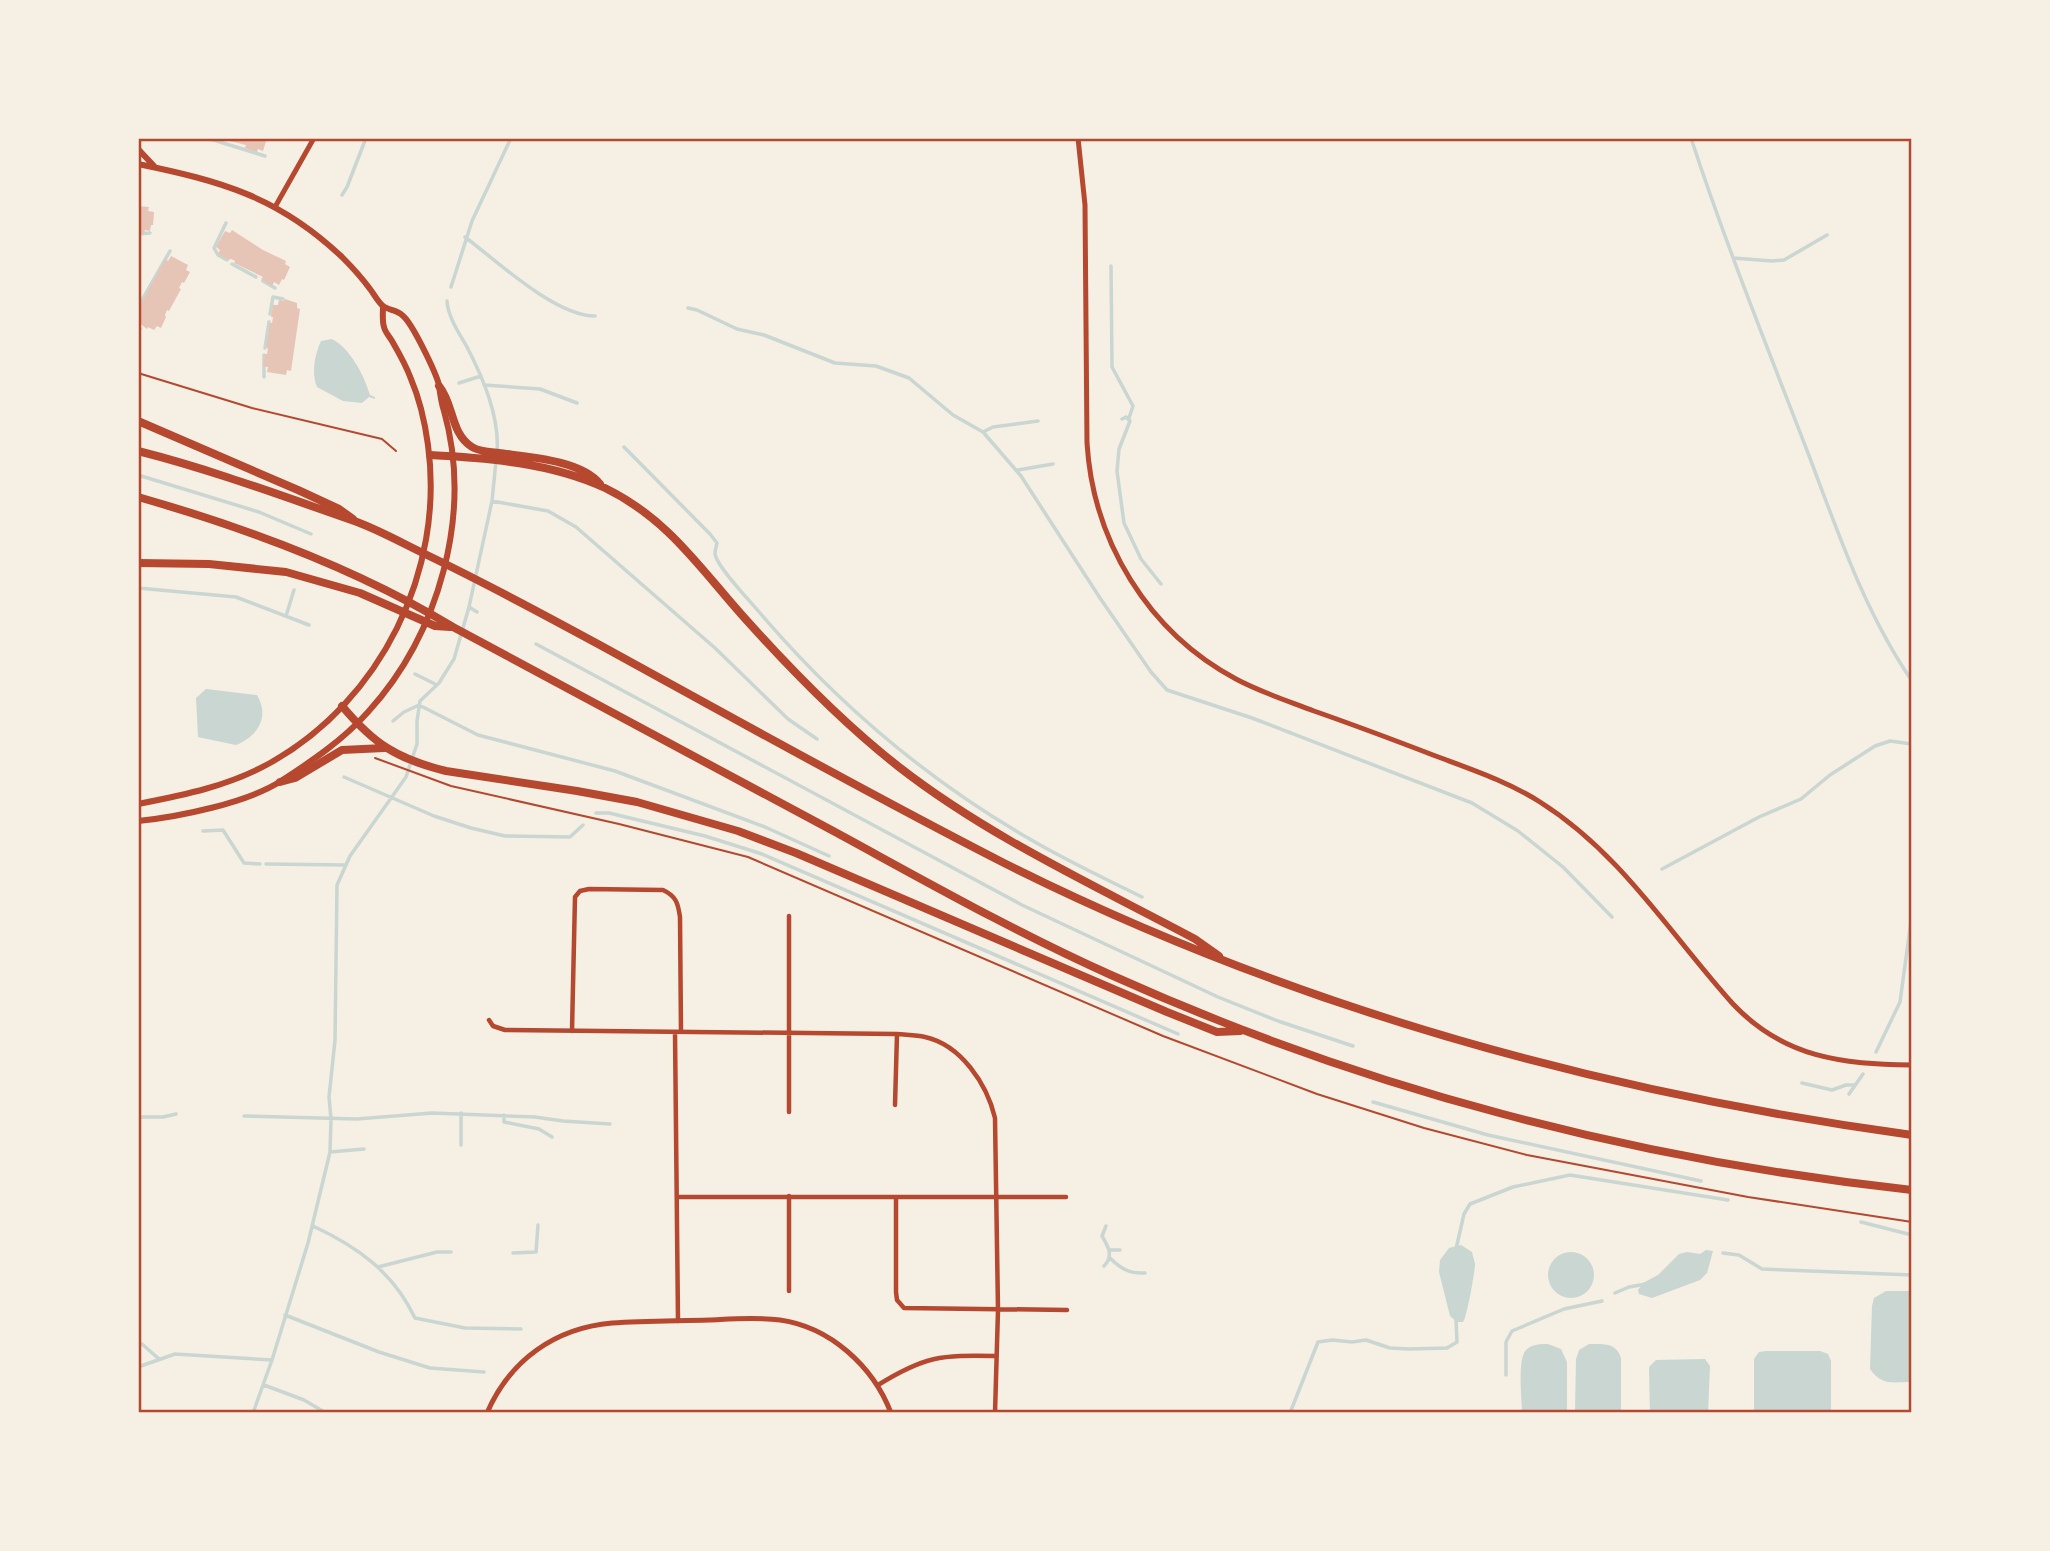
<svg xmlns="http://www.w3.org/2000/svg" width="2050" height="1551" viewBox="0 0 2050 1551" font-family="Overpass,sans-serif">
	<rect width="100%" height="100%" fill="#f6efe4"/>
	<path fill="#c9d6d2" d="M332,339C350,348 364,375 370,395L375,397V399L369,397L362,403L343,401L317,387C311,373 315,354 321,341Z
		M206,689L257,695C270,717 258,736 236,745L198,737L196,698Z
		M1461,1245L1472,1252C1473,1257 1474,1259 1475,1264C1475,1271 1467,1317 1463,1322H1457L1450,1316L1439,1272L1440,1260L1449,1248Z
		M1706,1250L1713,1251L1707,1273L1700,1280L1652,1298L1639,1294L1638,1290L1643,1283L1658,1275L1679,1254L1687,1252L1700,1254Z
		M1548 1275a23 23 0 1 1 46 0a23 23 0 1 1-46 0Z
		M1886,1291H1912V1382C1892,1382 1882,1386 1870,1369L1872,1306L1874,1298Z
		M1548,1344L1561,1349L1567,1362V1413H1522C1522,1399 1517,1360 1526,1350C1532,1344 1541,1344 1548,1344Z
		M1589,1344C1603,1344 1616,1342 1621,1358V1413H1575L1576,1359L1579,1350Z
		M1766,1351H1820L1828,1354L1831,1361V1413H1754V1359L1759,1352Z
		M1705,1359L1710,1366L1708,1413H1650L1649,1367L1656,1360Z"/>
	<g fill="none" stroke-linecap="round" stroke-linejoin="round">
		<path stroke="#c9d6d2" stroke-width="3.5" d="M207,138L265,156
			M1691,138C1726,245 1768,349 1808,453C1838,532 1864,611 1912,681
			M342,195L347,187L366,138
			M226,223L214,248L218,255L227,260
			M138,234L150,233
			M465,237C497,261 555,316 595,316
			M1733,258L1772,261L1784,260L1827,235
			M232,264L256,277
			M1111,266L1112,367L1133,406L1129,418
			M263,281L275,288
			M451,287L472,221L511,138
			M447,301C448,317 459,333 467,347C483,378 500,417 497,453
			M138,307L170,251
			M688,308L697,310L737,329L764,335L835,363L876,366L909,378L953,415L983,432L1021,476L1100,598L1151,672L1167,690L1252,718L1472,803L1518,831L1563,867L1612,917
			M270,314L273,297L283,299
			M138,328L140,329
			M265,348L269,322
			M264,355V377
			M459,383L481,376
			M484,385L540,389L577,403
			M1122,419L1126,417L1130,421L1119,449L1117,471L1124,523L1141,559L1161,584
			M983,432L993,427L1038,421
			M624,447L710,534L717,543C716,547 715,550 715,554C717,567 750,601 760,613C837,703 926,779 1028,838C1065,860 1104,878 1142,897
			M1018,470L1053,464
			M138,475L259,512L311,534
			M492,501L548,511L576,527L715,648L788,719L817,739
			M138,588L236,597L309,625
			M469,607L477,612
			M286,616L294,590
			M536,644L1022,905L1218,997L1278,1021L1353,1046
			M415,674L437,685
			M393,721L404,712L419,705L478,735L615,771L765,827L829,856
			M344,777L434,816L471,828L505,836L570,837L583,825
			M596,813H609L705,836L762,854L1178,1034
			M203,831L223,830L244,863L260,864
			M266,864L344,865
			M1662,869L1759,817L1801,799L1830,775L1875,746L1890,741L1912,744
			M1876,1052L1900,1002L1912,914
			M1802,1083L1832,1090L1846,1085H1855
			M1849,1094L1863,1074
			M1373,1102L1488,1135L1701,1181
			M461,1113V1145
			M504,1115V1122L539,1129L552,1137
			M244,1116L357,1119L432,1113L535,1117L563,1121L610,1124
			M138,1117H163L176,1114
			M330,1152L364,1149
			M1861,1222L1912,1235
			M313,1226C358,1247 393,1272 415,1318L465,1328L521,1329
			M1456,1249L1464,1214L1470,1204L1513,1187L1570,1175L1728,1200
			M1109,1250H1120
			M513,1253L536,1252L538,1225
			M1723,1253L1739,1255L1762,1269L1912,1275
			M1110,1258C1121,1269 1130,1274 1145,1273
			M1104,1266C1114,1256 1108,1246 1102,1236L1106,1226
			M378,1267L437,1252H451
			M1615,1293L1629,1287L1646,1284
			M285,1315L379,1352L430,1368L484,1372
			M142,1344L159,1359
			M138,1367L175,1354L272,1360
			M1506,1375V1342L1512,1331L1564,1309L1602,1301
			M264,1385L304,1400L326,1413
			M253,1413L272,1360L308,1243L330,1152L331,1119L329,1097L335,1040L337,885L350,856L406,777L417,744V721L420,701L439,683L454,659L469,607L492,501L496,461
			M1290,1413L1318,1342L1332,1340L1352,1342L1366,1340L1390,1348L1409,1349L1447,1348L1457,1342L1456,1320"/>
	</g>
	<path fill="#e6c5b7" d="M217,138H267L263,151L258,149L257,152L245,148L246,145Z
		M138,206L149,207L148,211L154,212L153,225H151L150,231L145,230L144,234L138,233Z
		M232,230L263,250L286,261L285,264L290,267L284,280L282,279L279,285L274,282L272,286L261,279L263,277L234,263L235,261L231,259L228,260L218,254L220,250L216,247L225,231L230,233Z
		M171,256L188,265L186,270L190,272L184,283L182,282L179,288L181,289L169,311L167,310L165,315L166,317L161,328L157,326L154,330L148,327L147,329L138,322V310L165,259L168,261Z
		M285,299L297,303V308L300,309L291,371L287,370L286,375L267,372L268,367L263,366L265,354H267L268,348H266L270,323H272L273,317H271L273,305H278L279,300L284,301Z"/>
	<g fill="none" stroke-linecap="round" stroke-linejoin="round">
		<path stroke="#b5482f" stroke-width="2" d="M138,373L252,408L382,439L396,451
			M375,758L451,786L619,824L748,857L1163,1036L1317,1094L1424,1128L1527,1155L1748,1197L1912,1222"/>
		<path stroke="#b5482f" stroke-width="4.5" d="M789,916V1112
			M489,1020L493,1026L505,1030L897,1034C906,1035 916,1035 925,1037C961,1045 987,1084 995,1118L998,1310L995,1413
			M572,1031L575,897L580,891L589,889L663,890C676,896 678,903 680,917L681,1032
			M675,1032L678,1321
			M895,1105L897,1034
			M678,1197H1066
			M896,1197V1292L897,1300L904,1308L1067,1310
			M789,1291V1196
			M878,1385C925,1356 940,1355 995,1356"/>
		<path stroke="#b5482f" stroke-width="5" d="M1078,138L1085,205L1087,443C1093,541 1148,632 1236,679C1260,692 1288,701 1314,711C1354,725 1394,740 1433,755C1470,769 1507,781 1540,802C1621,853 1670,934 1733,1004C1784,1058 1842,1064 1912,1065
			M275,207L314,138
			M487,1413C510,1360 555,1328 612,1323C644,1321 677,1321 709,1320C732,1319 756,1317 780,1320C830,1327 873,1366 891,1413"/>
		<path stroke="#b5482f" stroke-width="6" d="M138,149L154,166
			M138,164C221,181 279,197 342,257C352,267 362,278 370,289C374,294 378,302 383,306C388,310 397,310 402,315C412,322 436,373 439,385C440,394 441,402 444,411C473,514 439,634 368,712C343,740 312,761 281,781C247,803 178,817 138,821
			M138,804C184,795 229,786 270,763C381,701 445,571 428,445C425,423 420,400 411,379C406,365 399,353 392,341C389,336 385,332 384,327C382,321 383,312 383,306"/>
		<path stroke="#b5482f" stroke-width="8" d="M439,386C454,404 450,433 472,447C480,452 490,452 499,453C528,457 581,460 600,484
			M138,421L298,490L339,509L353,519
			M138,451C213,470 285,497 357,522C381,531 404,544 427,555C485,583 541,613 598,644C733,718 867,793 1004,863C1289,1006 1597,1092 1912,1135
			M430,455C488,458 552,463 605,488C671,520 703,573 750,624C796,675 844,724 899,767C989,837 1094,885 1195,939L1219,956
			M138,497C247,528 356,568 453,627C581,695 709,764 837,833C927,882 1017,933 1111,975C1364,1089 1636,1160 1912,1190
			M138,563L209,564L286,572L360,593L435,626L450,627
			M342,706C374,744 397,759 446,771L577,791L637,802L738,831L796,853L1167,1012L1217,1032L1240,1031
			M280,782L295,778L342,750L384,748"/>
	</g>
	<rect width="2050" height="1551" fill="none" stroke="#f6efe4" stroke-width="280"/>
	<rect x="140" y="140" width="1770" height="1271" fill="none" stroke="#b5482f" stroke-width="2.5"/>
</svg>
